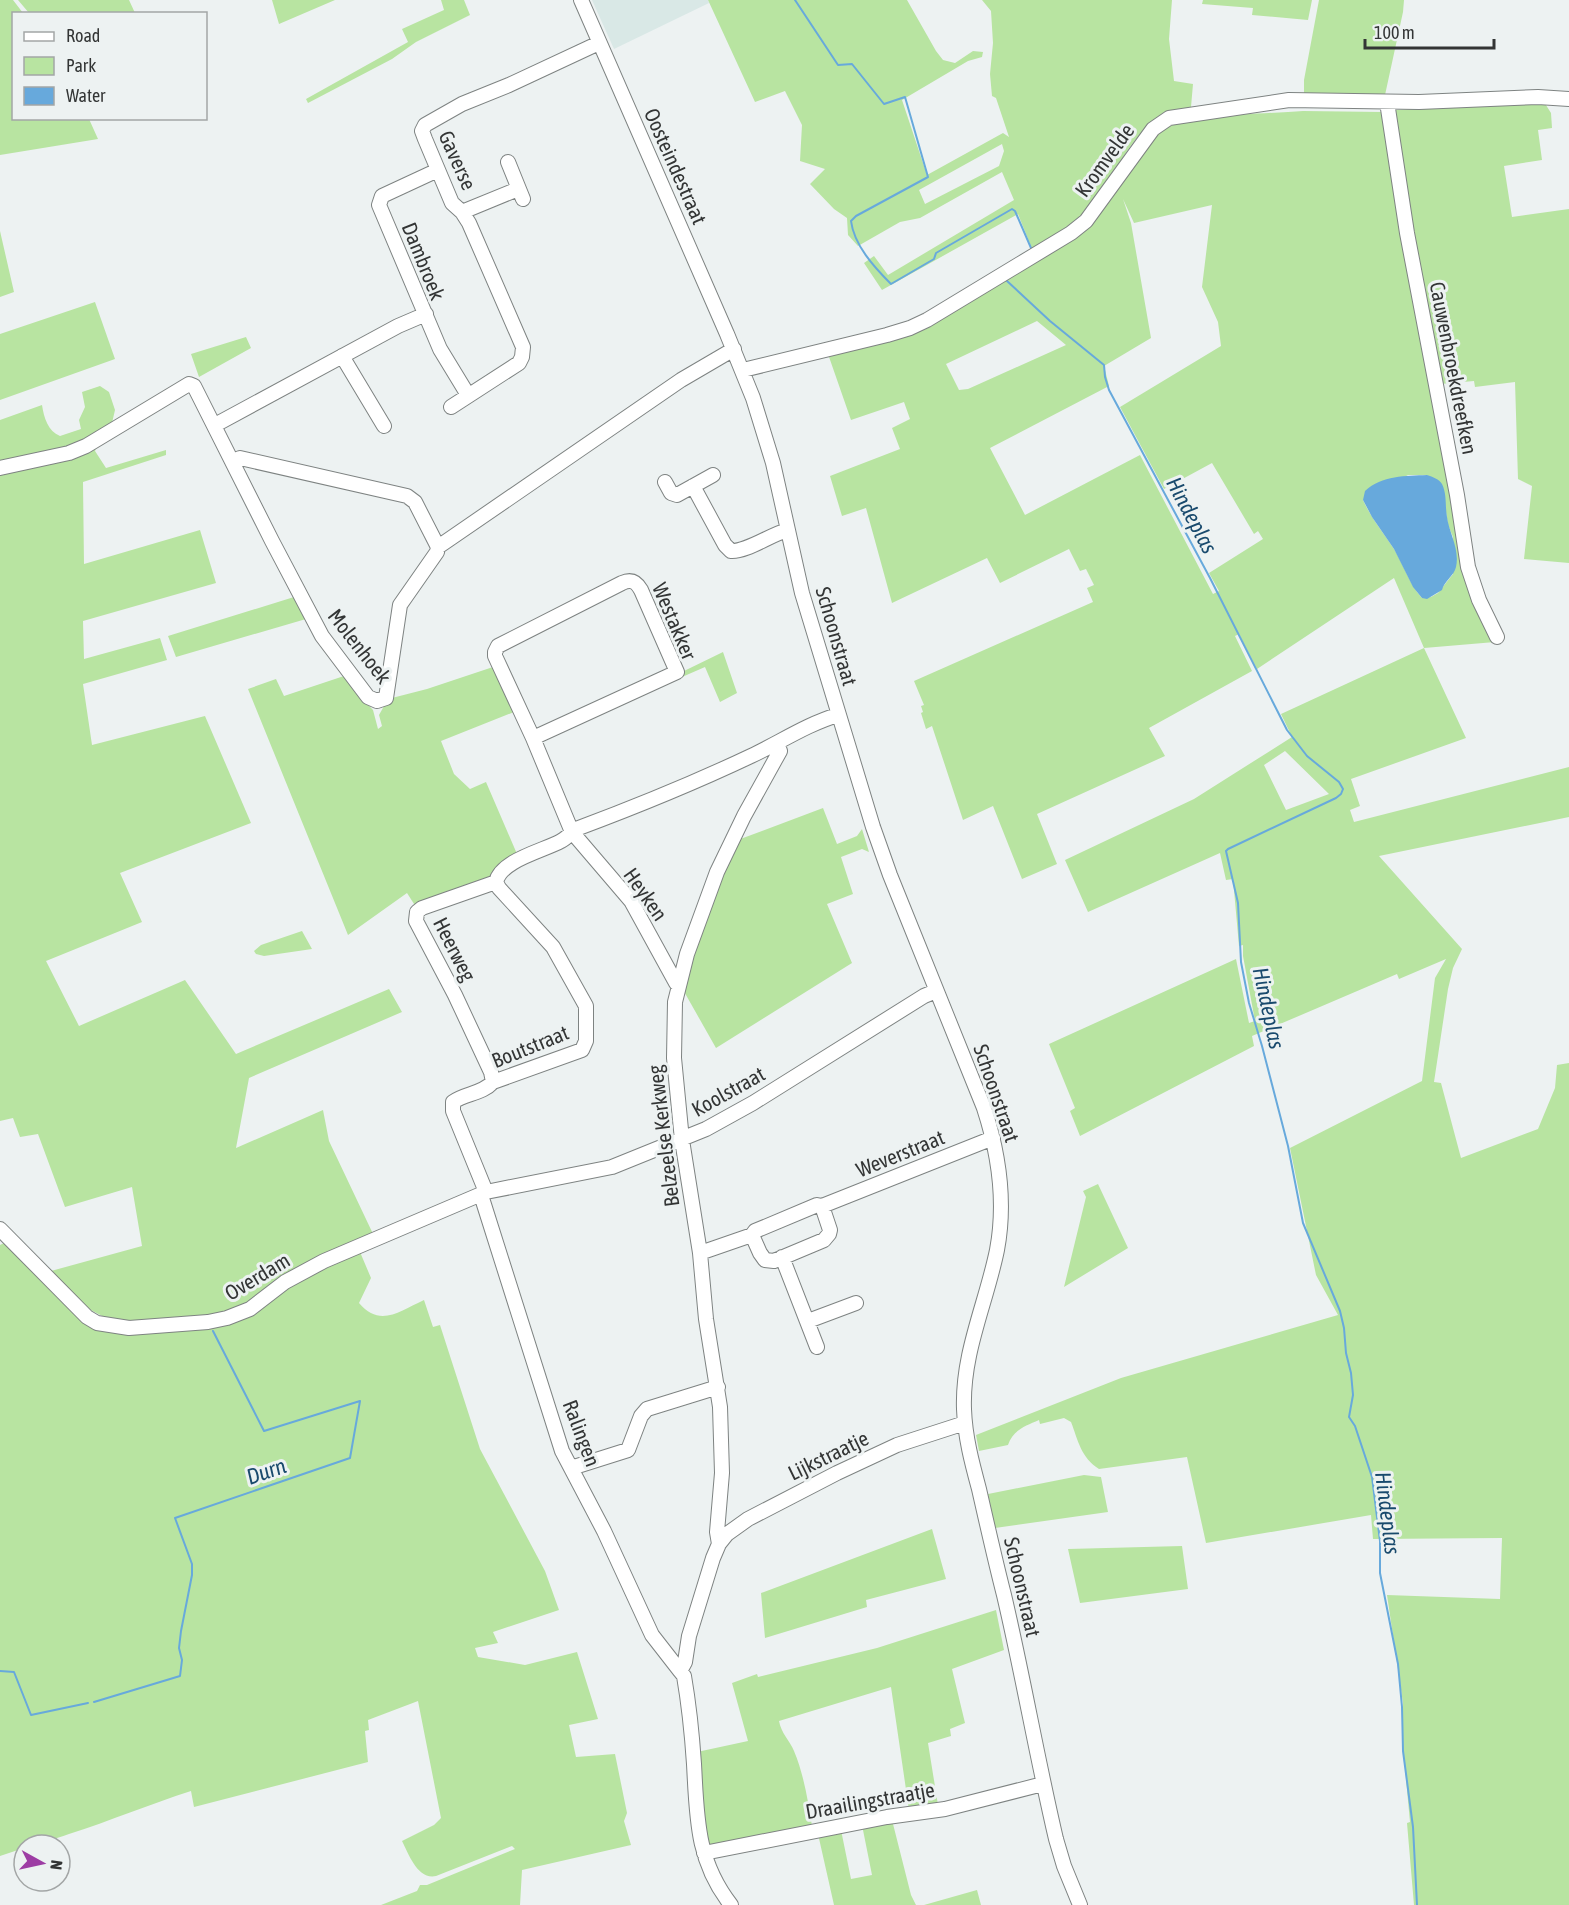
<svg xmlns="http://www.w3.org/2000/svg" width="1569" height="1905" viewBox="0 0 1569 1905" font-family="'Asap Condensed',sans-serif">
	<rect width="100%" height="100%" fill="#edf2f2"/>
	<path fill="#d9e8e6" d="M592,0H708L709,3L614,49Z"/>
	<path fill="#b8e4a1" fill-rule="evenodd" d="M0,0H13L23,13L14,14V118L89,119L98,139L0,155Z
		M18,0H129L135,13H29Z
		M272,0H335L279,24Z
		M441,0H464L470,15L416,42L392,59L308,103L306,99L408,42L402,29L444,10Z
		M708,0H907L936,51L943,60L955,63L973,51L983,52L982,57L968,61L902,100L927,175L1003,133L1009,137L996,98L992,96L990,74L993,43L991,11L982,0H1172L1169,39L1174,81L1193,84L1191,107L1172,113L1164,112C1128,137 1114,179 1085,211C1070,228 1052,238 1032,249L1018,214L882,290L864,263L874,256L888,275L1014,200L1002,172L920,218L900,222L858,246L848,235L847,218L834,209L810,184L825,169L800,161L802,125L785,91L755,102ZM1002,144L1004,151L999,166L925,204L919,190Z
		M1203,0H1312L1308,20L1252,15L1253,8L1202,4Z
		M1319,0H1404L1403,12L1385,95L1304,93V80Z
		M1544,102L1551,113L1552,128L1538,130L1542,160L1504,166L1512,217L1569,209V563L1524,559L1532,486L1518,479L1515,382L1475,387L1474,381L1440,384L1391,114L1396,110Z
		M1303,111L1382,112L1448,465L1495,642L1424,648L1466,738L1351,779L1360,806L1350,810L1354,822L1569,767V817L1379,856L1462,949L1453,968L1448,989L1434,1082L1441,1083L1461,1158L1538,1129L1555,1088L1557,1065L1569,1063V1905H1414L1407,1823L1410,1822L1403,1747V1703L1387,1595L1500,1599L1502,1538L1373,1539L1371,1515L1206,1543L1187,1457L1099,1469C1081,1458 1078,1440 1071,1422L1064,1418L1040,1424L1039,1420C1025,1426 1013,1430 1008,1445L979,1451L976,1435L1121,1378L1338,1315L1316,1275L1290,1148L1422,1081L1435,978L1446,959L1399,979L1397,974L1252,1036L1254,1046L1080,1136L1070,1111L1075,1108L1049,1044L1236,959L1249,1023L1255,1021L1243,956V945L1239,946L1233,879L1226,880L1220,853L1088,912L1065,860L1194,799L1292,737L1281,714L1424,648L1394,578L1257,669L1239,634L1235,636L1252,671L1149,728L1165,756L1037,814L1057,864L1022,879L993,806L963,820L932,726L926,729L921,713L923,712L921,706L924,705L914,681L1093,602L1087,588L1094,585L1086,569L1080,571L1069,549L1000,583L987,558L892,603L866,508L842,516L830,476L900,449L892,428L910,419L904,402L851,420L828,354L926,329L1027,267L1093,221L1160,131C1186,114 1268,114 1303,111ZM1123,199L1134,223L1212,205L1202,287L1218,322L1221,346L1120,407L1164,489L1212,463L1254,534L1258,531L1263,539L1209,573L1219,591L1213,594L1140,455L1025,515L990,448L1109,386L1104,366L1151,338L1131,223ZM1037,321L1066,345L968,389L959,390L946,364ZM1408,475H1427L1445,506L1448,525L1453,537V574L1438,593L1431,597L1422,598C1409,584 1404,565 1394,549C1383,532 1371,518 1363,500ZM1285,751L1329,794L1286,810L1264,765Z
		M0,231L14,292L0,297Z
		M95,302L115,359L0,400V334Z
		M246,337L251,348L199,377L191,354Z
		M100,386L109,392L115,410L112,423L101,435L95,451L106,468L166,450V455L83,482L84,564L200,530L216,583L83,621L84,659L160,638L167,660L83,684L92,745L205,716L251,823L120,873L142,922L46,961L79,1026L185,980L236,1054L389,989L402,1012L249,1078L236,1148L323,1110L329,1141L374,1236L256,1300L230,1311L187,1318L161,1321H116L106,1318L85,1307L51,1271L142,1246L132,1187L65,1207L38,1134L20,1137L13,1118L0,1121V420L42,405C44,418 48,431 60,436L81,429L79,420L85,407L82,392Z
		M294,597L306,619L176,657L168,636Z
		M723,652L737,693L720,702L705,667L682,677L680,671H684Z
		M493,667L514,712L441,741L454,774L470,789L486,782L517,854L496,870L491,876L416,907L407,893L348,935L248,689L276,679L284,696L344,676L355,691L373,710L378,729L382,726L379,715L388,699L427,689Z
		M823,808L837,844L857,836L862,829L869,852L862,849L841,857L853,894L827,904L852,963L716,1048L682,988L689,955L735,841Z
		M302,931L312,949L264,956L256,954L254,951L261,945Z
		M1098,1184L1128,1248L1064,1287L1086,1197L1083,1191Z
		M4,1243L94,1326L211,1327L307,1275L360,1252L371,1278L359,1303C380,1328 400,1311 424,1300L433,1327L440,1325L480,1449L545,1571L559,1610L493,1632L498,1643L475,1648L478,1657L525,1665L577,1652L598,1719L569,1725L576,1757L615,1754L627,1813L624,1821L631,1845L522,1870L520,1905H381L417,1891L420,1885H427L515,1849L512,1846L436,1876C418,1880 409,1855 402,1841L434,1825L441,1818L418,1701L368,1720L369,1730L365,1731L368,1762L194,1807L191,1791C150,1804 110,1821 69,1834C54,1839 39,1845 24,1845V1848L0,1856V1245Z
		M1084,1475L1101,1477L1108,1512L995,1528L988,1494Z
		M932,1529L946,1579L866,1600L867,1607L765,1638L761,1593Z
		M1182,1546L1188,1589L1080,1603L1068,1549Z
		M996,1610L1004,1650L952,1669L965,1723L950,1729L951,1736L928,1743L938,1805L909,1810L891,1687L779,1721C781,1733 790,1741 794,1751C804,1775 808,1801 812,1826L713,1846L705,1843L697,1752L748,1741L732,1683L757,1674L758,1677L877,1648Z
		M892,1820L911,1895L916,1905H834L818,1834L841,1830L851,1879L872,1875L862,1825Z
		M977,1890L981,1905H924Z"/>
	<path fill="#67a9dc" d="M1427,475C1433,477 1439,479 1442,484C1447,494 1445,506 1447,517C1449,533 1460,549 1456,567C1454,576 1444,581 1442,590L1427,599L1422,598L1413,587L1394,549L1372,517L1363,500L1365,491C1382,475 1406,476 1427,475Z"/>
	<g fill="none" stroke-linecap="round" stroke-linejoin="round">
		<path stroke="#67a9dc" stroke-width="2" d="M795,0L838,65L852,64L884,104L905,97L928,177L856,216L851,221C854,245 874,267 891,284L934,259L936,253L1012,209L1015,211L1031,248
			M1007,281L1050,321L1104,365L1105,377L1109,390L1210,578L1287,730L1307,756L1339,782L1343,789L1341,794L1336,798L1228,849L1226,851L1238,903L1241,962L1249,1003L1262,1046L1288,1146L1303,1223L1340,1311L1344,1328L1346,1353L1351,1373L1353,1395L1349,1417L1355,1426L1372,1477L1380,1541V1573L1398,1664L1402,1707L1403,1751L1413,1827L1417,1905
			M0,1671L14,1672L31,1715L88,1703
			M94,1702L180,1676L182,1660L179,1648L181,1631L192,1575V1564L175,1518L350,1458L360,1401L264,1431L213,1331"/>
		<defs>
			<path id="minor" d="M581,0L727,334L753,398L773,463L802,593L873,827L890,875L984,1108C999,1154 1006,1202 997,1250C986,1304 962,1353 964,1409C965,1437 972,1463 979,1489C987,1524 995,1560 1004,1595C1023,1676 1037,1758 1056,1839L1064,1866L1080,1905
				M1387,102L1407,233L1457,495L1468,567L1479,600L1497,637
				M508,162L523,199
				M438,170L382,196L379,205L440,349L468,395
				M462,212L518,189
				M342,356L384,426
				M743,370L887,335L910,328L927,320L1071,233L1086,221L1153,129L1169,118L1289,100L1419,102L1538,97L1569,99
				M451,407L519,363L522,357L523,347L469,223L462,212L452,203L425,139L422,131L425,125L462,104L509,85L599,43
				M215,425L398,326L426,314
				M233,461L240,458L407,496L415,502L438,547
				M0,468L69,453L86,446L189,384L194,386L272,541L322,636L368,697L377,701L386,698L400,605L437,552L438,547L681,380L734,349
				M665,482L671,493L677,495L713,475
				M693,486L725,545L731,551C747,552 771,534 788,530
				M533,738L677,672L641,590C636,581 631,579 622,583L498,646L495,652V656L533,738L572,832L631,901L676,983L678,984
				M493,1082L491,1072L455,995L416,921L417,912L422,908L496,882
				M486,1192L453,1111V1102C466,1093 482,1094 493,1082L582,1050L586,1041V1006L553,947L499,888L496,882C501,860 543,851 561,841C567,838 571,833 576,829C635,807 694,783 751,756C779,743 807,724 838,715
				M481,1195L562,1451L604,1531L652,1635L680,1671
				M0,1229L87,1317L97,1323L129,1328L208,1322L227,1318L250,1309L285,1282L324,1261L486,1192L612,1167L706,1129L753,1103L924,996L936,991
				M752,1235L760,1253L765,1260L774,1261L824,1240L829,1234L830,1230L822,1206
				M700,1253L752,1235L755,1231L817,1205L822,1206L993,1138
				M782,1257L817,1347
				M808,1321L856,1303
				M571,1468L628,1450L641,1416L647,1409L718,1387
				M719,1544L717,1532L722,1473L720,1407L706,1319L700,1253L682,1140L674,1058L675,1002L687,954L717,872L744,816L780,751L777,744
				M704,1853L887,1817L945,1809L1043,1784
				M731,1905C696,1860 697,1817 694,1764C692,1734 689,1705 684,1676L680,1671L685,1662L689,1636L713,1558L719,1544L727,1534L748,1519L837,1473L897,1445L965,1423"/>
		</defs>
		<use href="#minor" stroke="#7e8382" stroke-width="16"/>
		<use href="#minor" stroke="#fff" stroke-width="14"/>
	</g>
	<g text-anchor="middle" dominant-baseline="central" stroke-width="6" stroke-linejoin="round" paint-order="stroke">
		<g font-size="21" fill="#333535" stroke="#edf2f2">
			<text transform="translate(458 160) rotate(66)">Gaverse</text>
			<text transform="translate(1104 160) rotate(-54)">Kromvelde</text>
			<text transform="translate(676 166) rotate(66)">Oosteindestraat</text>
			<text transform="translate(424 261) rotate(68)">Dambroek</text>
			<text transform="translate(1454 368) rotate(79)">Cauwenbroekdreefken</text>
			<text transform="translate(675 621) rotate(67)">Westakker</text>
			<text transform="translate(837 636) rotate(74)">Schoonstraat</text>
			<text transform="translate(360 646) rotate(52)">Molenhoek</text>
			<text transform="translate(646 894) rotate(55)">Heyken</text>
			<text transform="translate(455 949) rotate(63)">Heerweg</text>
			<text transform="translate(530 1046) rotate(-22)">Boutstraat</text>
			<text transform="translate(728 1091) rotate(-29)">Koolstraat</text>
			<text transform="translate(997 1093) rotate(71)">Schoonstraat</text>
			<text transform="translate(663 1136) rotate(-97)">Belzeelse Kerkweg</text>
			<text transform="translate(900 1153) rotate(-22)">Weverstraat</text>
			<text transform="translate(257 1276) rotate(-31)">Overdam</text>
			<text transform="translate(582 1433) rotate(69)">Ralingen</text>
			<text transform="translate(828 1455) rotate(-26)">Lijkstraatje</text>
			<text transform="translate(1023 1587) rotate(77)">Schoonstraat</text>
			<text transform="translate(870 1800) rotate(-10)">Draailingstraatje</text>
		</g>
		<g font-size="22" font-style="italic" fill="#194a6d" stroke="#edf2f2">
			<text transform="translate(1192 515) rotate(62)">Hindeplas</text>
			<text transform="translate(1269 1008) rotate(78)">Hindeplas</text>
			<text transform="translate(266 1471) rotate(-19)">Durn</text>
			<text transform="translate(1388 1513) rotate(83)">Hindeplas</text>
		</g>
	</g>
	<rect x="12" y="12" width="195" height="108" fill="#edf2f2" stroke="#a3a6a6" stroke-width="1.5"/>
	<rect x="24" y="32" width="30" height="9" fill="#ffffff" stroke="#a3a6a6" stroke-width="1.5"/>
	<text x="66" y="42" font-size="18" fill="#333535">Road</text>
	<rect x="24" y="57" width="30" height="18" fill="#b8e4a1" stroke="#a3a6a6" stroke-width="1.5"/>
	<text x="66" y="72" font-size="18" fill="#333535">Park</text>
	<rect x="24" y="87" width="30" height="18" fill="#67a9dc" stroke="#a3a6a6" stroke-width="1.5"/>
	<text x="66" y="102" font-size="18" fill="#333535">Water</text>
	<g transform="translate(42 1863) rotate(98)"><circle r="28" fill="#edf2f2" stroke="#a3a6a6" stroke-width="1.5"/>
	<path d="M0-4.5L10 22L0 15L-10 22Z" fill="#9d3da4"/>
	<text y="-9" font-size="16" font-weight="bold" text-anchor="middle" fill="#333535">N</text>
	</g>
	<path d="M1365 39v9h129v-9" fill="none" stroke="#333535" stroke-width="3"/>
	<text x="1374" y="39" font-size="18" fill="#333535" stroke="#edf2f2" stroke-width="4.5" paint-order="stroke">100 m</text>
</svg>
